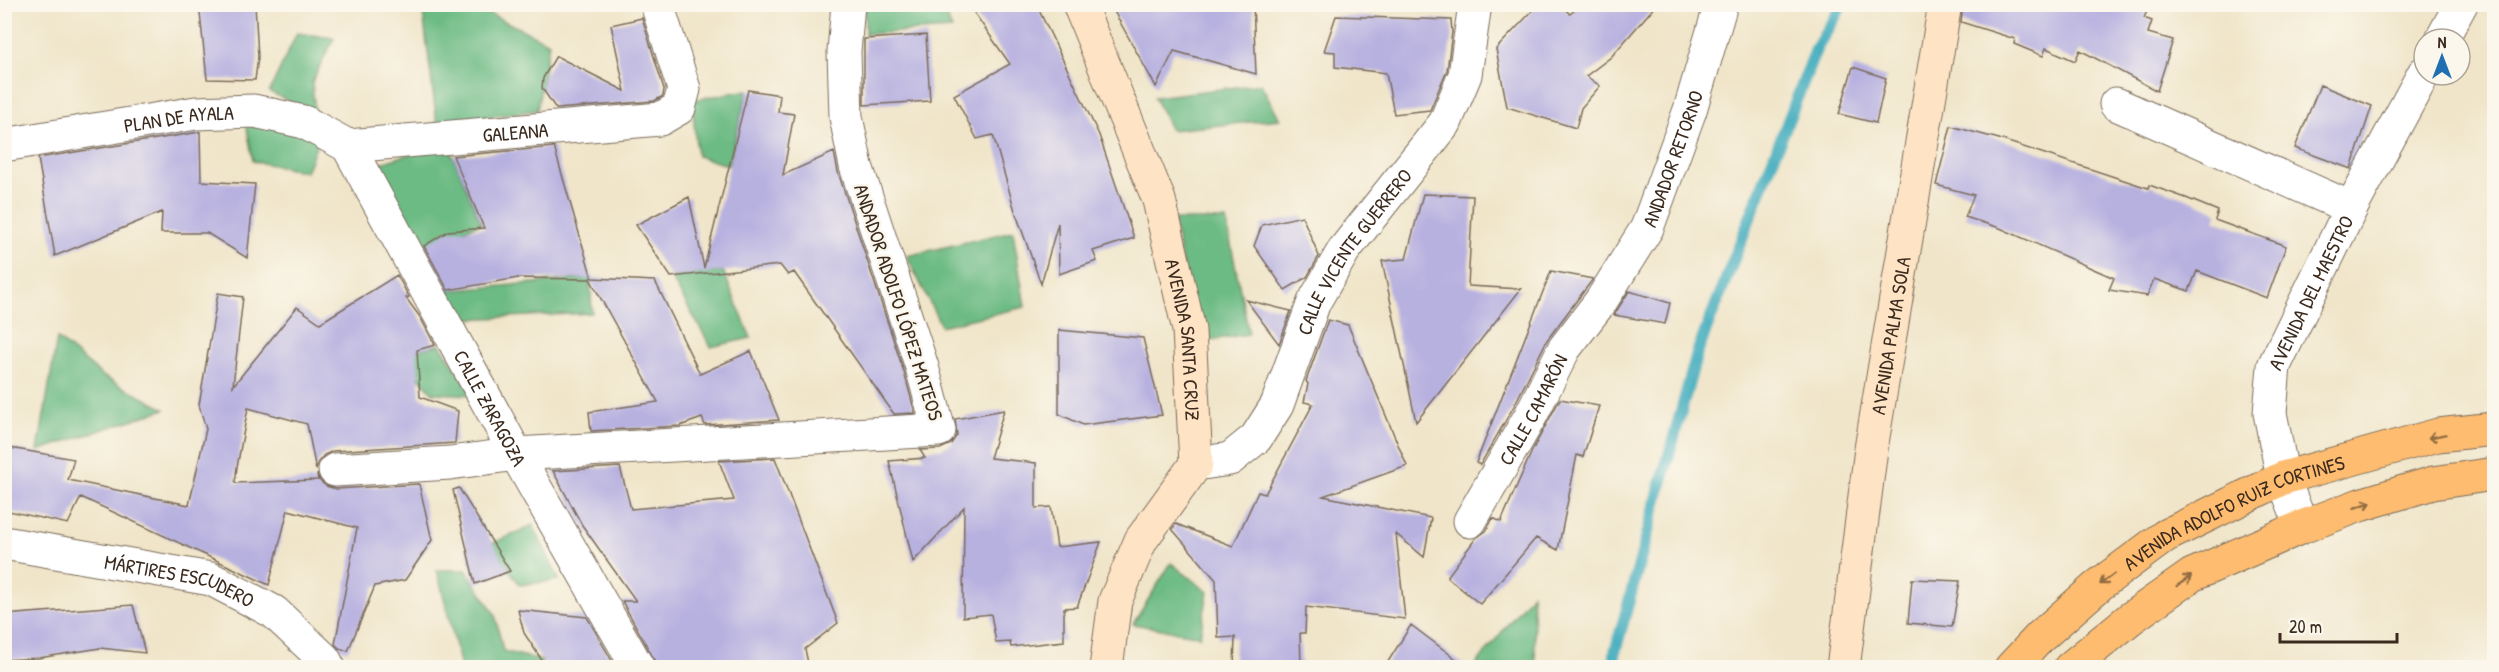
<svg xmlns="http://www.w3.org/2000/svg" width="2499" height="672" viewBox="0 0 2499 672" font-family="'Patrick Hand',sans-serif">
	<rect width="100%" height="100%" fill="#fbf7ec"/>
	<filter id="ink" filterUnits="userSpaceOnUse"><feTurbulence type="fractalNoise" baseFrequency=".0167" numOctaves="2"/><feDisplacementMap in="SourceGraphic" scale="12" xChannelSelector="R" yChannelSelector="G"/><feConvolveMatrix kernelMatrix="1 2 1 2 8 2 1 2 1" color-interpolation-filters="sRGB"/></filter>
	<filter id="wash" filterUnits="userSpaceOnUse"><feTurbulence type="fractalNoise" baseFrequency=".008" numOctaves="4" result="noise"/><feDisplacementMap in="SourceGraphic" scale="24" xChannelSelector="R" yChannelSelector="G"/><feGaussianBlur stdDeviation="1.35" result="paint"/><feColorMatrix in="noise" values="0 0 0 0 0 0 0 0 0 0 0 0 0 0 0 0 0 1.4 0 .05"/><feComposite in="paint" operator="in"/></filter>
	<g filter="url(#wash)">
		<rect width="100%" height="100%" fill="#f0e5c9"/>
		<path fill="#6dbb84" stroke="#547251" stroke-width="1.5" d="M422,5H472L549,43L537,110L437,124Z
			M865,5H942L952,29L865,34Z
			M297,33L334,38L312,82L315,113L269,92Z
			M1261,84L1280,119L1171,130L1154,97Z
			M748,90L728,165L697,156L692,100Z
			M246,123L322,132L306,172L253,161Z
			M447,142L481,223L420,248L378,164Z
			M1173,220H1226L1249,334L1199,342Z
			M1013,231L1025,307L941,326L907,256Z
			M723,271L751,338L711,347L671,277Z
			M590,278L592,313L466,319L445,291Z
			M57,338L104,377L165,409L38,451Z
			M440,344L473,395L433,393L399,355Z
			M533,525L559,580L520,585L491,544Z
			M1171,563L1208,592L1200,636L1133,624Z
			M437,570H466L495,614L503,651L543,661L540,667H461Z
			M1532,594L1536,667H1474Z"/>
		<g fill="none" stroke-linecap="round" stroke-linejoin="round">
			<path stroke="#3facbd" stroke-width="12" d="M1615,668V652L1697,353L1817,47L1843,4"/>
		</g>
		<g id="blocks">
			<path fill="#b7b1e0" d="M199,4H255L258,57L255,80L207,79Z
				M968,4H1036L1099,135L1134,238L1093,251L1097,261L1059,274L1058,223L1041,284L1015,211L993,135L977,139L954,95L1010,64Z
				M1110,4H1253L1256,74L1174,51L1156,87Z
				M1539,4H1559L1570,14L1582,4H1657L1611,57L1586,76L1600,86L1581,108L1576,128L1507,107L1496,49Z
				M1963,4H2150L2144,18L2152,21L2148,33L2173,40L2157,91L2080,50L2075,61L2046,48L2043,56L2014,44L2015,39L1961,22Z
				M1336,16L1451,20L1452,32L1447,70L1430,110L1394,114L1386,73L1335,67V52L1324,51Z
				M642,18L664,89L663,96L654,101L556,109L542,88L543,78L556,56L625,91L611,25Z
				M926,35L930,101L864,105V39Z
				M1853,67L1886,78L1876,123L1839,114Z
				M2320,85L2372,106L2351,169L2295,148Z
				M748,90L780,95L778,112L794,114L783,175L834,152L838,172L904,372L915,413L894,414L794,272L788,275L780,265L671,277L636,225L689,197L704,268Z
				M1951,126L1999,139L2148,188L2149,185L2186,198L2218,211L2215,220L2286,246L2267,298L2197,271L2189,291L2154,279L2147,296L2109,290L2114,278L2000,228L1965,217L1974,195L1936,185Z
				M200,132L201,181L255,184L247,258L207,233H161L162,212L55,256L38,158Z
				M554,147L592,278L655,281L700,374L751,351L779,420L705,425L702,418L680,426L591,431L589,412L658,402L590,279L518,278L448,290L424,246L448,231L484,228L453,156Z
				M1423,194L1473,196L1468,286L1521,289L1416,422L1382,261L1406,259Z
				M1302,216L1319,256L1307,277L1285,290L1254,246L1262,225Z
				M1551,271L1593,279L1547,340L1514,406L1480,465L1476,463Z
				M397,275L409,297L406,298L420,317L435,345L417,350L420,397L458,411L455,443L333,451L324,455L318,462L316,470L307,424L248,408L237,467L235,483L318,480L317,474L320,481L326,486L336,489L419,484L432,540L405,580L375,586L348,651L339,648L335,644L357,528L288,510L269,585L81,497L68,524L4,510V447L74,459L68,480L189,505L206,429L199,405L218,293L243,297L233,386L297,307L320,323Z
				M1629,291L1670,303L1665,324L1614,315Z
				M1246,300L1291,311L1279,344Z
				M1328,320L1348,325L1407,466L1323,496L1431,518L1424,557L1396,534L1405,619L1306,607L1305,633H1300L1301,666L1234,665L1235,637L1218,638L1216,580L1172,529L1176,524L1233,546L1258,492L1265,494L1313,404L1304,402L1308,384L1306,381Z
				M1059,330L1143,338L1162,415L1083,425L1059,414Z
				M1560,399L1599,406L1583,457L1577,455L1558,550L1536,538L1480,604L1447,577L1476,538L1486,531L1493,518L1501,522L1532,451Z
				M1004,410L990,458L1036,463V508L1051,507L1057,547L1101,542L1077,607L1064,608V641L1011,647L1010,642L996,643L991,614L963,617L964,507L913,562L889,461L925,458L920,450L940,449L951,444L957,435L955,419Z
				M775,458L838,623L805,649L809,668H657L654,659L622,601H636L582,525L553,471L620,467L631,509L734,500L719,461Z
				M459,488L510,571L475,584L453,490Z
				M1912,579L1960,581L1952,627L1908,623Z
				M133,605L145,653L100,648L39,658L4,660V615Z
				M518,610L587,617L616,668H547L524,633Z
				M1411,625L1468,668H1384Z"/>
		</g>
	</g>
	<g filter="url(#ink)">
		<use href="#blocks" fill-opacity="0" stroke="#7a6b5a" stroke-width="1.5"/>
		<g fill="none" stroke-linecap="round" stroke-linejoin="round">
			<defs>
				<g id="street">
					<path d="M2442,39L2461,4"/>
					<path d="M2116,104L2351,208"/>
					<path id="s1" d="M4,145L196,113L254,111L304,122L348,146"/>
					<path id="s2" d="M348,146L516,454L638,668"/>
					<path id="s3" d="M348,146L660,119L679,108L684,89L657,4"/>
					<path id="s4" d="M1196,464L1230,459L1256,438L1277,405L1314,302L1344,250L1445,123L1465,75L1475,4"/>
					<path d="M335,470L450,463L516,454L939,430L922,367L856,166L846,117L844,52L848,4"/>
					<path id="s5" d="M1470,521L1531,415L1564,349L1601,301L1647,228L1690,110L1721,4"/>
					<path id="s6" d="M2302,527L2283,478L2270,413L2274,366L2351,208L2424,73"/>
					<path id="s7" d="M4,543L211,579L274,612L324,659L329,668"/>
				</g>
				<g id="secondary">
					<path id="s8" d="M1079,4L1159,200L1189,330L1196,464L1141,540L1115,601L1106,668"/>
					<path id="s9" d="M1843,668L1871,449L1945,4"/>
				</g>
				<g id="primary">
					<path id="s10" d="M2011,668L2040,637L2099,585L2165,536L2283,478L2438,435L2494,429"/>
					<path d="M2070,668L2131,618L2192,575L2302,527L2360,505L2433,483L2494,474"/>
				</g>
			</defs>
			<use href="#street" stroke="#7a6b5a" stroke-width="35"/>
			<use href="#secondary" stroke="#7a6b5a" stroke-width="35"/>
			<use href="#primary" stroke="#7a6b5a" stroke-width="35"/>
			<use href="#street" stroke="#fff" stroke-width="33"/>
			<use href="#secondary" stroke="#fee4c5" stroke-width="33"/>
			<use href="#primary" stroke="#fdbc6f" stroke-width="33"/>
		</g>
		<defs><path id="oneway-shaft" d="M-6 0H5M1.5-3L5.5 0L1.5 3" fill="none" stroke-width="1.6" stroke-linecap="round" stroke-linejoin="round" transform="scale(1.5)"/></defs>
		<g stroke="#926c42">
			<use href="#oneway-shaft" transform="translate(2437 436) rotate(168)"/>
			<use href="#oneway-shaft" transform="translate(2363 505) rotate(-19)"/>
			<use href="#oneway-shaft" transform="translate(2107 579) rotate(143)"/>
			<use href="#oneway-shaft" transform="translate(2184 581) rotate(-35)"/>
		</g>
	</g>
	<g text-anchor="middle" dominant-baseline="central" stroke-width="5" stroke-linejoin="round" paint-order="stroke">
		<g font-size="20" fill="#3b2a1e" stroke="#fbf7ec">
			<text stroke="none"><textPath href="#s1" startOffset="177">PLAN DE AYALA</textPath></text>
			<text stroke="none"><textPath href="#s3" startOffset="168">GALEANA</textPath></text>
			<text stroke="none"><textPath href="#s5" startOffset="417">ANDADOR RETORNO</textPath></text>
			<text stroke="none"><textPath href="#s4" startOffset="280">CALLE VICENTE GUERRERO</textPath></text>
			<text stroke="none"><textPath href="#s6" startOffset="248">AVENIDA DEL MAESTRO</textPath></text>
			<text transform="translate(899 302) rotate(72)">ANDADOR ADOLFO LÓPEZ MATEOS</text>
			<text stroke="none"><textPath href="#s9" startOffset="336">AVENIDA PALMA SOLA</textPath></text>
			<text stroke="none"><textPath href="#s8" startOffset="354">AVENIDA SANTA CRUZ</textPath></text>
			<text stroke="none"><textPath href="#s2" startOffset="298">CALLE ZARAGOZA</textPath></text>
			<text stroke="none"><textPath href="#s5" startOffset="128">CALLE CAMARÓN</textPath></text>
			<text stroke="none"><textPath href="#s10" startOffset="276">AVENIDA ADOLFO RUIZ CORTINES</textPath></text>
			<text stroke="none"><textPath href="#s7" startOffset="180">MÁRTIRES ESCUDERO</textPath></text>
		</g>
	</g>
	<rect width="2499" height="672" fill="none" stroke="#fbf7ec" stroke-width="24"/>
	<g transform="translate(2442 57)"><circle r="28" fill="#fbf7ec" stroke="#aea59a" stroke-width="1.5"/>
	<path d="M0-4.5L10 22L0 15L-10 22Z" fill="#1f6fb2"/>
	<text y="-9" font-size="16" font-weight="bold" text-anchor="middle" fill="#3b2a1e">N</text>
	</g>
	<path d="M2280 633v9h117v-9" fill="none" stroke="#3b2a1e" stroke-width="3"/>
	<text x="2289" y="633" font-size="18" fill="#3b2a1e" stroke="#fbf7ec" stroke-width="4.5" paint-order="stroke">20 m</text>
</svg>
